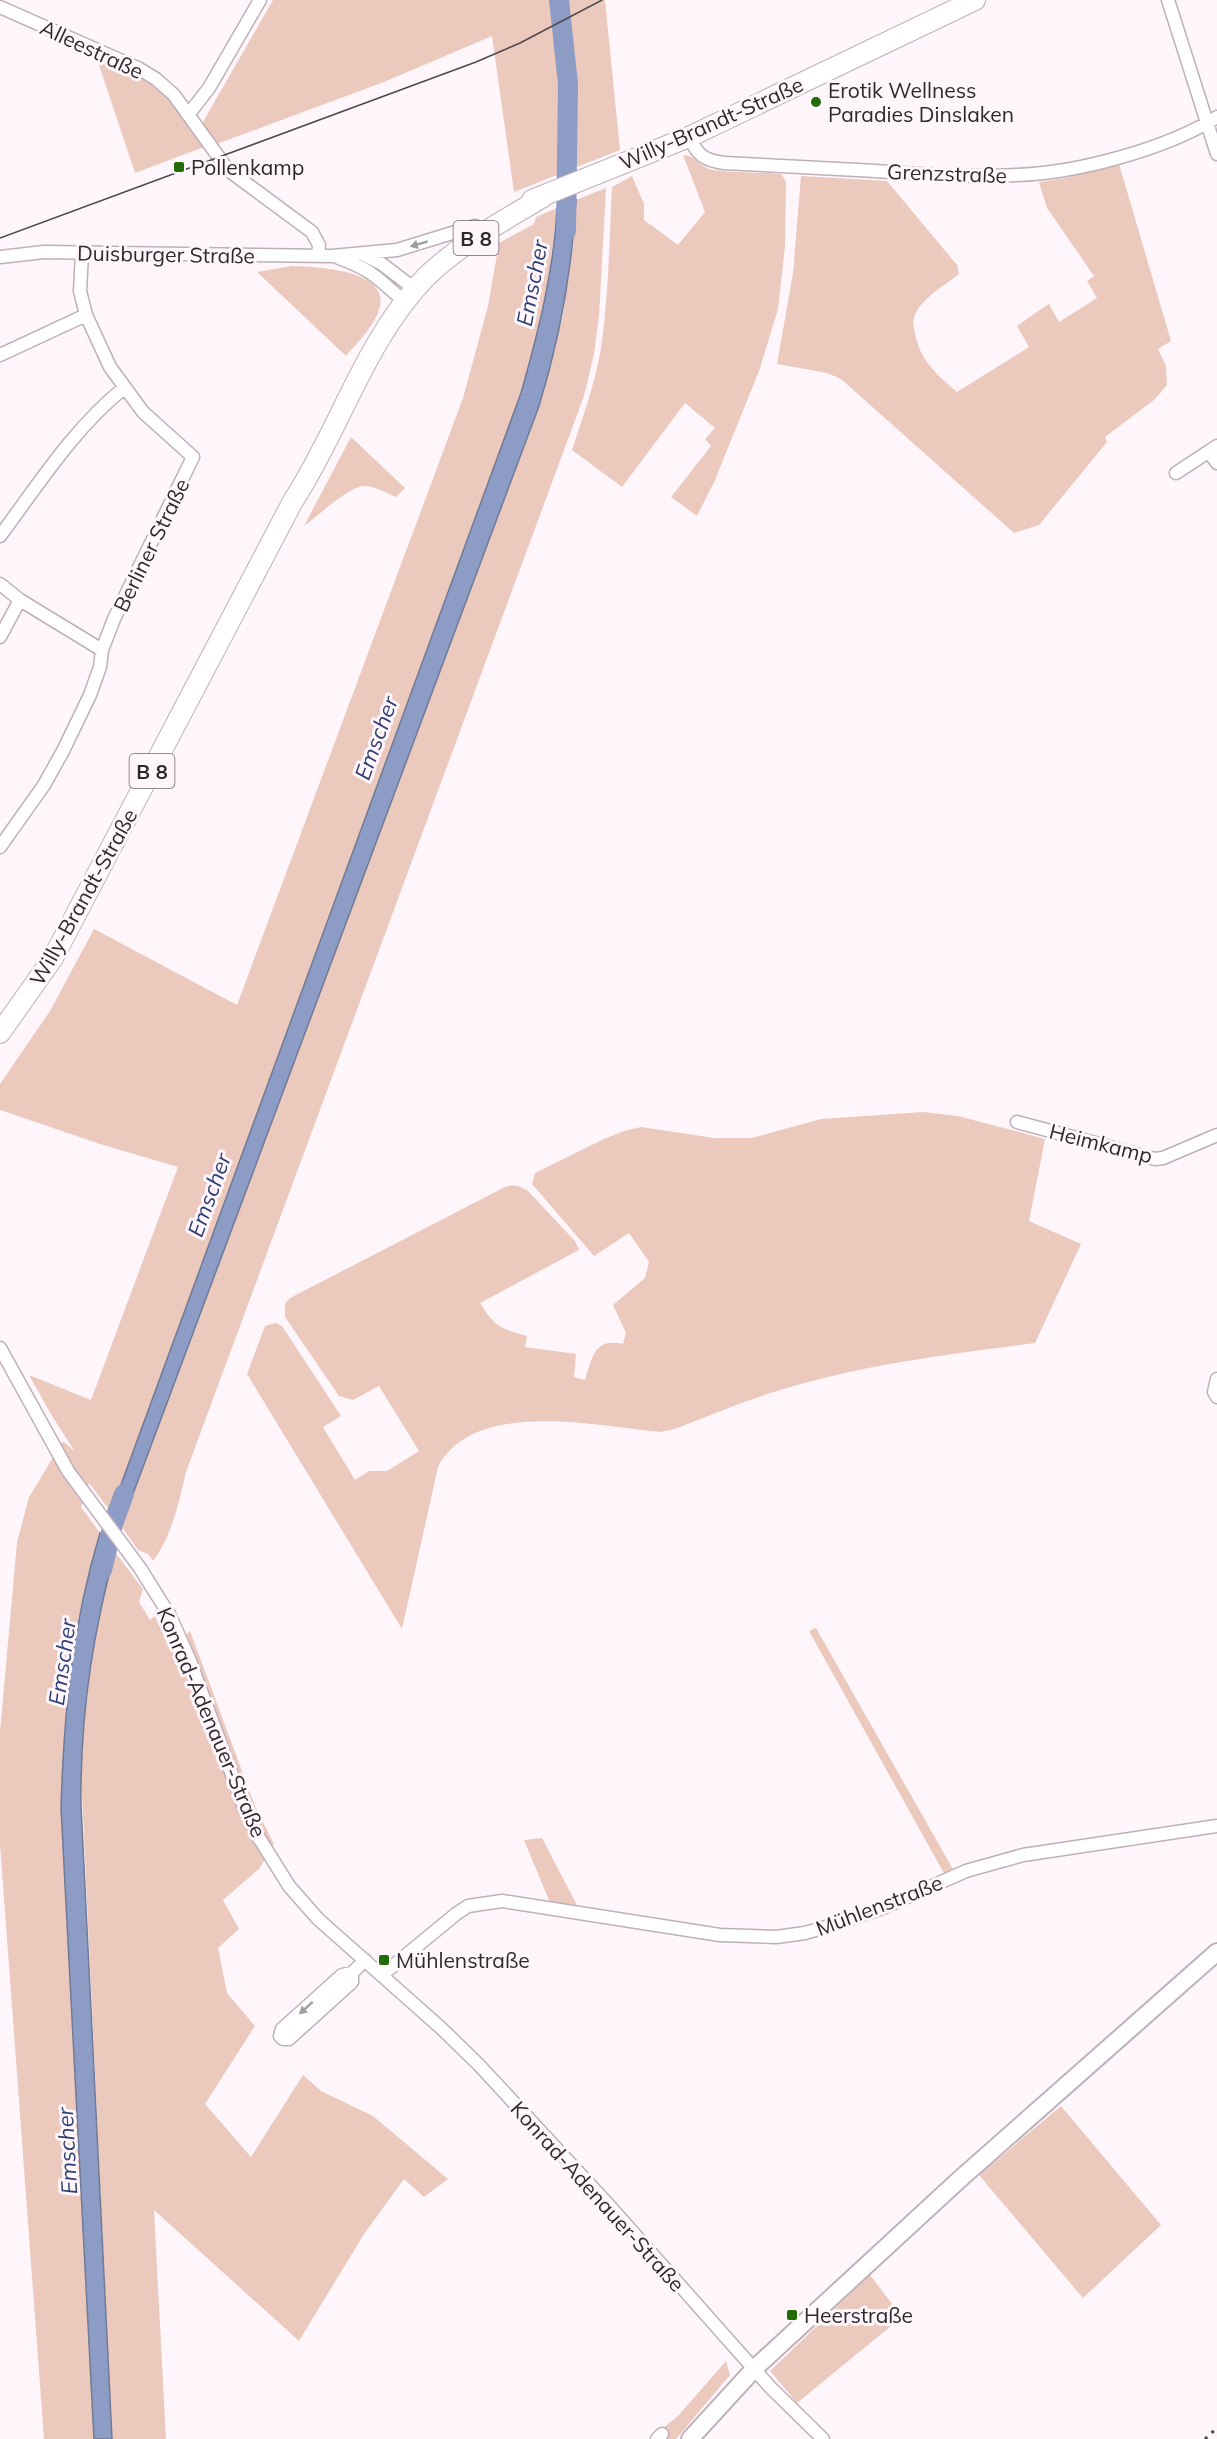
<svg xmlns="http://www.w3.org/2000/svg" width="1217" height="2439" viewBox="0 0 1217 2439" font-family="Mulish,sans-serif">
	<rect width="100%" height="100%" fill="#fff6fc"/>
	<path fill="#ecc9bd" d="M273,0H605L620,150L514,192L492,36L384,82L214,145L200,127Z
		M96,56L145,77L162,91L204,147L135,173Z
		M683,155C695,155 700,168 713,170C735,173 759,172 781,174L786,181L785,246L778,309L759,371L715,480L697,516L671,497L711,446L705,439L715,428L685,403L622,487L572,450C583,417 595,383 601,348C609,295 609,241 612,187L632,176L644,204V220L678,245L705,212Z
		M1119,164L1171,341L1158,349L1166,366L1167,385L1154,400L1105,437L1107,442L1039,525L1014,533L841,379L827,373L777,364L793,273L801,176L887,181L957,265L959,274C945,285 922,298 915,315C912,320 914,328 915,333C919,359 938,376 957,392L1029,347L1017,326L1044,307L1049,304L1059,322L1097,298L1087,281L1094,276L1047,208L1039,182L1065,178Z
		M606,188L599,316L594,354L584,396L186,1472C179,1502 172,1536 153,1561L148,1554L138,1550L121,1526L220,1260L562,319L573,248L576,200Z
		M557,208L548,284L534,347L521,393L111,1512L89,1483L81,1507L100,1533C71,1626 64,1711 61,1808L94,2439H44L0,1844V1732L17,1542L29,1497L63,1441L75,1452L52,1416L29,1375L91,1400L178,1167L100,1144L0,1110V1084L50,1011L94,929L237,1005L463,398L488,306L499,243L534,224L536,217Z
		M292,266C315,267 388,269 380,306C376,325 358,342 346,356L257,272Z
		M351,437L405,488L396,497C386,493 375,486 364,486C348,487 318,516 304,526Z
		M923,1112L958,1116L1045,1139L1029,1221L1081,1244L1035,1343C952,1354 867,1364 787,1388C749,1399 712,1414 675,1429L660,1432C596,1426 474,1398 438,1467L402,1629L247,1374L265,1326L276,1323L282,1326L341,1416L323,1427L355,1480L369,1471H387L419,1451L379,1386L353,1400L339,1396L285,1317V1304L290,1298L505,1187C515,1184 519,1186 528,1191L575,1241L579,1250L480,1303C494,1326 501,1329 527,1336L525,1347L576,1354L574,1377L585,1380C592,1358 594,1337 623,1344L626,1333L613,1305L645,1278L649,1262L629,1233L594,1256L532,1184L535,1173L604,1139L624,1131L641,1127L714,1138H752L821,1119Z
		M115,1552L143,1589L139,1602L150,1620L155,1616L170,1649L190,1631L255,1806L274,1844L259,1869L223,1900L239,1929L218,1948L227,1993L255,2026L205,2104L251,2157L303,2075L321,2091L373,2116L448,2179L424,2197L404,2179L364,2234L299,2341L154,2210L166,2439H112L81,1772C85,1697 95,1625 115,1552Z
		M816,1628L954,1871L945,1875L809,1631Z
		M542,1838L579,1909L551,1905L524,1840Z
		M1061,2106L1161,2225L1083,2298L979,2175Z
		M870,2275L902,2317L797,2403L770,2371Z
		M726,2361L730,2375L676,2439H666L667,2437L663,2428L678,2416Z"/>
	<path fill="#8c9cc4" stroke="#707a97" stroke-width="1.5" d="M576,200C572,271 560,338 539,406L121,1526L111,1512L521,393C538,333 554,271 557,208Z
		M100,1533L115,1552C92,1635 80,1719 81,1805L112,2439H94L61,1808C64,1711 72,1626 100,1533Z"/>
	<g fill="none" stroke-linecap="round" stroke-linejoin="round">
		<path stroke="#8c9cc4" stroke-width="20" d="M559,0L568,84L566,231
			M102,1570L113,1524L124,1494"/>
		<defs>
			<path id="street" d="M1168,0L1217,154
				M0,7L138,68L156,79L174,95L228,170L312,232L319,245L318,256
				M188,115L209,88L260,0
				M689,137C698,156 704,160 724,163C775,166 825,168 875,171C922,174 969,178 1017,175C1077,173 1166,149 1217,117
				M362,254L382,264L416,290
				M0,257L44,252L332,256L397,250L475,226
				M339,258C373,270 379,280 405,302
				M0,355L86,315
				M1209,452L1217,463
				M1176,473L1217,446
				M0,536C38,485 74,428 124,388
				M0,584L20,600L102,650
				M0,637L20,600
				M0,847L44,785L63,751L90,695L100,667L102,650L114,619L193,457L143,412L110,367L86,315L80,291L82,254
				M1017,1122L1155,1159L1163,1158L1217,1135
				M0,1348L68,1471L140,1568L170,1616L190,1661L245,1810L259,1838L289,1886L318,1919L441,2028L479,2065L606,2202L770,2387L823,2439
				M1217,1379L1214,1392L1217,1397
				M352,1973V1982L289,2039H283L280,2036L282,2029L342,1975L352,1973L365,1960
				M382,1975L456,1914L468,1906L502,1901L720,1935L776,1937L805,1933L836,1924L883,1908L966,1871L1023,1855L1217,1826
				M657,2439L662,2434"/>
			<path id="secondary" d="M690,2439L755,2368L960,2179L1217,1952"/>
			<path id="primary" d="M532,200L689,137L975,0
				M0,1033L53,958L293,501C340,429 365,340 426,277C460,244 503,221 543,197"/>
		</defs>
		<use href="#street" stroke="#beb0ba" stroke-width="15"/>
		<use href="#secondary" stroke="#beb0ba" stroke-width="20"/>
		<use href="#primary" stroke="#beb0ba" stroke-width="22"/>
		<use href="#street" stroke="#fff" stroke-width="12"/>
		<use href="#secondary" stroke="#fff" stroke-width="16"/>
		<use href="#primary" stroke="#fff" stroke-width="20"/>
		<path stroke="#4e494d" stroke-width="1.5" d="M0,238L476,62L520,43L602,0"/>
		<path stroke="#4e494d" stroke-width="3" stroke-dasharray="3 6" stroke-linecap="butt" d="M1205,2439L1217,2428"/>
	</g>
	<defs><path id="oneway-solid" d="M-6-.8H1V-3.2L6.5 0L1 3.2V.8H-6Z" transform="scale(1.5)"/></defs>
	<g fill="#a19fa0">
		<use href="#oneway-solid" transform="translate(419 244) rotate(164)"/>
		<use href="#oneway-solid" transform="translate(306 2008) rotate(138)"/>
	</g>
	<g fill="#216b08" stroke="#fff6fc" stroke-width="2">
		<circle cx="816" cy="102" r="6"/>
		<rect x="173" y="161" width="12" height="12" rx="3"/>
		<rect x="378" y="1954" width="12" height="12" rx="3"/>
		<rect x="786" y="2309" width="12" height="12" rx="3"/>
	</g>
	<g text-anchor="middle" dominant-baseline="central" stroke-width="6" stroke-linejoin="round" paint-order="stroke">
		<g fill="#fff6fc" stroke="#6d666b" stroke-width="1.5">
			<rect x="453.5" y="221" width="45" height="34" rx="4.5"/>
			<rect x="129.5" y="754" width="45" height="34" rx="4.5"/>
		</g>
		<g font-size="20" font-weight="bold" fill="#2e292d">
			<text x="476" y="238">B 8</text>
			<text x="152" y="771">B 8</text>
		</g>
		<g font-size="21" fill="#2e292d" stroke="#fff6fc">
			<text transform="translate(92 49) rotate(25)">Alleestraße</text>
			<text transform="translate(711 123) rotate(-24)">Willy-Brandt-Straße</text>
			<text transform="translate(947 173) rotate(2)">Grenzstraße</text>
			<text transform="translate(166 254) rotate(1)">Duisburger Straße</text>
			<text transform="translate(151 545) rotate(-64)">Berliner Straße</text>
			<text transform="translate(83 897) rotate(-61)">Willy-Brandt-Straße</text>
			<text transform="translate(1101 1143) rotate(14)">Heimkamp</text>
			<text transform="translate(212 1722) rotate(67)">Konrad-Adenauer-Straße</text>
			<text transform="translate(879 1905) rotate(-21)">Mühlenstraße</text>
			<text transform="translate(598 2196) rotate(48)">Konrad-Adenauer-Straße</text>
		</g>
		<g font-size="21" fill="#2e292d" stroke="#fff6fc" text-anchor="start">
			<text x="828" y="90">Erotik Wellness<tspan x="828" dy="24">Paradies Dinslaken</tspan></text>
			<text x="191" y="167">Pollenkamp</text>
			<text x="396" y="1960">Mühlenstraße</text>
			<text x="804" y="2315">Heerstraße</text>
		</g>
		<g font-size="22" font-style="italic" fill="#2c3f72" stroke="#fff6fc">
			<text transform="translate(532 283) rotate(-79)">Emscher</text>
			<text transform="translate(376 738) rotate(-70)">Emscher</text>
			<text transform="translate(209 1195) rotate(-70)">Emscher</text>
			<text transform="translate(62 1662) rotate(-82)">Emscher</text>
			<text transform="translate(67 2151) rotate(-93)">Emscher</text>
		</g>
	</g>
</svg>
